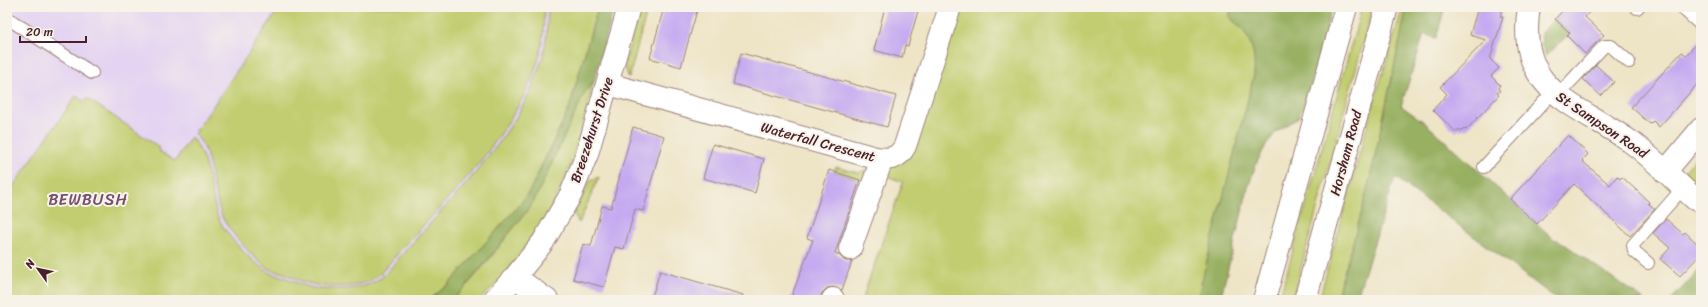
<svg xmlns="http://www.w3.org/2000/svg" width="1708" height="307" viewBox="0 0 1708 307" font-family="Sriracha,sans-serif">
	<rect width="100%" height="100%" fill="#f7f3e8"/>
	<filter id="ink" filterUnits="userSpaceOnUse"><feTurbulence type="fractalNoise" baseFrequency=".025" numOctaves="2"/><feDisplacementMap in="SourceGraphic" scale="8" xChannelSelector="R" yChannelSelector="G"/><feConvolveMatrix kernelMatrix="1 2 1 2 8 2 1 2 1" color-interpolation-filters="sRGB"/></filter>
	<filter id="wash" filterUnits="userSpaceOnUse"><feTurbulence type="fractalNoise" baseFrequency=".012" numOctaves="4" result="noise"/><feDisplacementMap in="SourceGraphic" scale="16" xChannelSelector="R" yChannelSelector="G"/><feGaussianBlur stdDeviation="0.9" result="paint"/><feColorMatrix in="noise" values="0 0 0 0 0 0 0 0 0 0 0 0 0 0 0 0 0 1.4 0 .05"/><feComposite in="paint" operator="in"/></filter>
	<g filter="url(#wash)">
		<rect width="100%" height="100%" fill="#eee4c6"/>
		<path fill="#e4d3f2" d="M9,7H593L443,284L195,300L187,168L160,152L10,190L7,195V24L14,11Z"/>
		<path fill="#c1cd6f" stroke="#86764d" d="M280,7H544C544,24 543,45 538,61C511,145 436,207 381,273C366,287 344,287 324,286C310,285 298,280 286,274C281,272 276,272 271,270C259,265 230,232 223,219C220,212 218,204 216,196C210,177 210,147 194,134Z
			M548,7H598L569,109L530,190L521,203L449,284L429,300H7V195L76,96L83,101L88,99L159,147L160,152L175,161L191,137C208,155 210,191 217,214C223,233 251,261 267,271C272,275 279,275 284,277C299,283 311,290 328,289C350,289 371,289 387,272C441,207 519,141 542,59C547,42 547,24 548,7Z
			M640,7H648L629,78L624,65Z
			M958,7H1232L1229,17C1250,34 1256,48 1254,75L1199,300H862L903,182L886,176Z
			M1362,7H1373L1292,300H1279Z
			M1403,7H1407L1374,161L1362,211L1336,300H1319L1376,95Z
			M594,81C586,109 580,139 570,166C551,216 518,263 480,300H452L464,289L491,257L532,204L585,92Z
			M1698,155L1701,158V188L1692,184L1684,172Z
			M836,167L859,173L867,169L862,181L834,171Z
			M599,177L579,223L574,214L590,180Z"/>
		<path fill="#98b062" stroke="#716846" d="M598,7H614L594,81L585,92L536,197L528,210L464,289L452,300H429L449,284L521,203L530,190L569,109Z
			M1232,7H1332L1311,84L1299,117L1276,132L1266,145L1256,164L1248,188L1220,300H1197L1254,75C1256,48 1250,34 1229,17Z
			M1407,7H1445L1436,38L1424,34L1401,106L1424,122L1556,241L1557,239L1644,300H1558L1395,177L1356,300H1336L1362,211L1374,161Z
			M1555,19L1570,33L1546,56L1542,46L1541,32Z
			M1701,268V300H1671Z"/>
		<g id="blocks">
			<path fill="#c4a9f1" d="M664,7H698L681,67L650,58Z
				M885,7H904L918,11L908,46L905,45L902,58L874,50Z
				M1478,7H1503L1500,17H1503L1490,59L1499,68L1491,76L1500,85L1498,88L1500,91L1497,93L1499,95L1466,130L1464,128L1461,131L1459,129L1456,132L1433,110L1447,94L1440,87L1486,40L1470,35Z
				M1566,7H1594L1585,17L1604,35L1585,54L1567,36L1570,33L1555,19Z
				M1701,39V80L1659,127L1653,121L1650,124L1631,107L1682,52L1686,55Z
				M741,53L896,96L887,127L733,84Z
				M1596,65L1614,82L1601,96L1583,79Z
				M633,127L664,136L643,211L635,209L624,249L615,247L604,287L573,279L583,244L591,246L602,206L611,208Z
				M1568,135L1588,154L1582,161L1610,185L1617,176L1620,179L1622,177L1649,202L1648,203L1655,209L1630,236L1574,184L1537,224L1510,199Z
				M713,144L764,159L755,193L703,178Z
				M829,170L860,180L835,253L839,255L845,261H852L842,290L833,287L827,288L822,293L820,300H790L813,240L807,238Z
				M1666,219L1683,234L1685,232L1701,247V254L1680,276L1660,259L1670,248L1653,233Z
				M660,271L743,295L742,300H651Z"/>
		</g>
	</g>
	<g filter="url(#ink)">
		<use href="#blocks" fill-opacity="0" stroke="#9c8278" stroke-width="1"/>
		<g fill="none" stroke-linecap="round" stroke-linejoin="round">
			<defs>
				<path id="lane" d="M1681,7L1701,25
					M1637,8L1638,7
					M7,18L92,73
					M1557,96L1604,46H1611L1629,62
					M1484,167L1553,92
					M1648,263L1634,251L1633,245L1683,188"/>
				<path id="street" d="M1529,7C1515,92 1576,103 1631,142C1654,159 1674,180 1695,199L1701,202
					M608,84L876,158C890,160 898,159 905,146L950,7
					M1665,172L1701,129
					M850,249L882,159
					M515,277L547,300
					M833,300V299"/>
				<path id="secondary" d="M494,300L515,277L543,242L571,194L587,154L629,7"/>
				<path id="primary" d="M1264,300L1346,7
					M1305,300L1387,7"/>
			</defs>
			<use href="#lane" stroke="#9c8278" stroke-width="14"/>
			<use href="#street" stroke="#9c8278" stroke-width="24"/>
			<use href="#secondary" stroke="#9c8278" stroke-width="24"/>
			<use href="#primary" stroke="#9c8278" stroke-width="24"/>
			<use href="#lane" stroke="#fff" stroke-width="12"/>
			<use href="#street" stroke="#fff" stroke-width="22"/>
			<use href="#secondary" stroke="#fff" stroke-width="22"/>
			<use href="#primary" stroke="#fff" stroke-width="22"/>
		</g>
	</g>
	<g text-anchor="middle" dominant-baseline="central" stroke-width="4" stroke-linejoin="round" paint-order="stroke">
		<g font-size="14" fill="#4a1f2b" stroke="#f7f3e8">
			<text transform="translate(1602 125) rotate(34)">St Sampson Road</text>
			<text transform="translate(592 130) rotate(-72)">Breezehurst Drive</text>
			<text transform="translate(818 142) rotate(15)">Waterfall Crescent</text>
			<text transform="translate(1346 153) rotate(-75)">Horsham Road</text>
		</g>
		<g font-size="16" letter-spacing="1" fill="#754f70" stroke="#f7f3e8">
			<text x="88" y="199">BEWBUSH</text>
		</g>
	</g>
	<rect width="1708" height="307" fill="none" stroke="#f7f3e8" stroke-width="24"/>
	<g transform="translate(38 269) rotate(303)" stroke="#f7f3e8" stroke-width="3" paint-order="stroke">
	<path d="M0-3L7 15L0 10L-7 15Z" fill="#4a1f2b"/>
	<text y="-6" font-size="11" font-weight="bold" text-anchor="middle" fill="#4a1f2b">N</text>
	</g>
	<path d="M20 36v6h66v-6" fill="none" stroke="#4a1f2b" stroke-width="2"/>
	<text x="26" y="36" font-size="12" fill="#4a1f2b" stroke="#f7f3e8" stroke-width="3" paint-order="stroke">20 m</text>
</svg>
